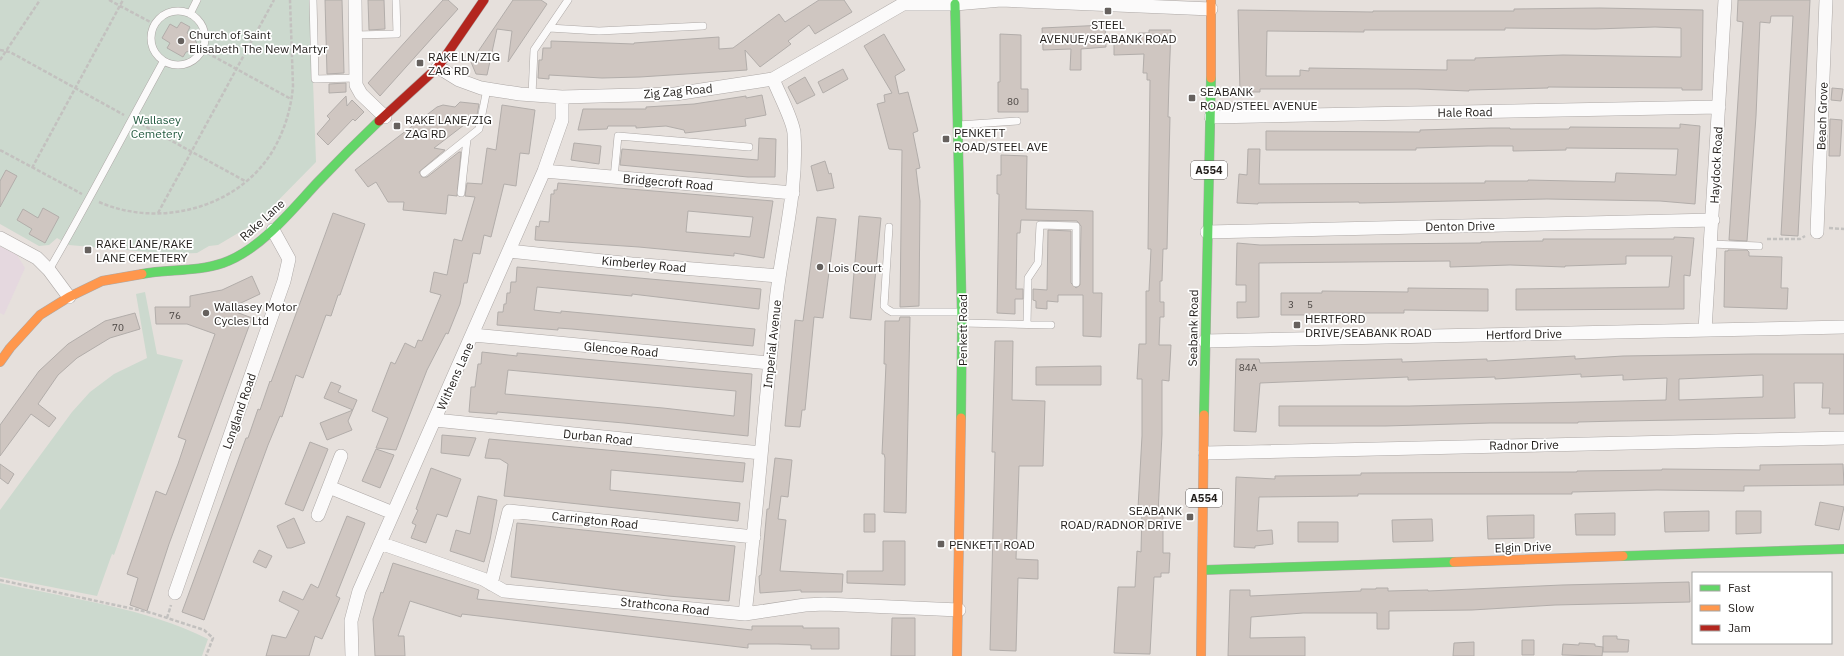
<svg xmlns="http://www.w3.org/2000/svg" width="1844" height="656" viewBox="0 0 1844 656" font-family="'IBM Plex Sans',sans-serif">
	<rect width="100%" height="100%" fill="#e6e0dc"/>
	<path fill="#e5d8df" d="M0,246L17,255L25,268L4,315L0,313Z"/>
	<path fill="#ccd9ce" d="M0,0H310L316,162L257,222L218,245L209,246L197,253L171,254L69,245L57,238L49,245L39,246L0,224Z
		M145,292L157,354L183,360L114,555L112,554L97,596L0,577V510L72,412L90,392L114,374L147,358L136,294Z
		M0,583C68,598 146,608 208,639L202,656H0Z"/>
	<path fill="#cfc6c1" stroke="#b2adaa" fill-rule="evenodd" d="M325,0H342L344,73L327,74Z
		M368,0H384L385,29L369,30Z
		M443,0H448L458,9L380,96L368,83Z
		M513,0H541L547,4L508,62L512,31L497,29L487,75L476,74L471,62Z
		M819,0H844L852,12L815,34L809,25L788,41L791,44L760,67L745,50L747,70L640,77L602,78L549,75V79L538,78L539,60H542L543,48H551V41L634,44V43L719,37V49L733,48L779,14L785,22Z
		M1738,0H1810L1798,236L1781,235L1793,16H1771L1770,23L1760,22L1756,116L1747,241L1729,240L1743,22L1737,21Z
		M1600,8L1703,10L1702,90H1682V88L1548,87V88L1469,90V91L1418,89H1260V92H1240L1238,10L1373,12V11H1514V9ZM1655,27L1681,28V57L1563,55L1475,58V60H1447V70L1309,68V71L1300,70V76H1266L1267,31L1364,32V30H1505V28L1595,29Z
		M181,22L190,27L187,33L194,37L197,44L194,50L186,52L183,57L167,48L170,43L162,38L170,24L177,28Z
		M1105,25L1106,47L1081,49V70H1070L1071,49L1043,50L1042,28Z
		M1149,30H1171L1169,81L1168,117H1170L1167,249H1163L1162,281H1160V302H1164V317H1160L1159,345H1171L1169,381L1162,380V434L1158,514L1163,515V553H1170L1169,573H1161V577H1154L1150,654L1114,653L1118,587H1135L1137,551L1141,552L1142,509L1138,508L1142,436V379H1137L1139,344H1146V291H1149L1151,249H1148L1150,80H1147V73H1143L1144,54L1114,55V41H1139V33H1149Z
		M884,34L905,70L895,76L899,94L908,92L918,131L913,133L920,168L916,169L920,201L919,306L900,307L902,150L889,149L877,104L885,102L884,95L892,93L864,46Z
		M1000,34L1021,35V89H1028V112H998V82H1000Z
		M843,69L848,79L823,93L818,82Z
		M805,77L815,95L797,104L788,87Z
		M346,83V92L329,93V84Z
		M1832,88L1843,89L1841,101L1831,100Z
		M762,95L766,115L745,119L746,126L685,133L684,130L666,126L636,128V126H608L607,129L578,130L583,109H646V107L694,104L746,96V98Z
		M346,96L347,106L352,100L364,112L355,121L353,119L328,145L317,134L330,119L327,116Z
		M460,102L479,104L477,115L434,148L445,150L419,172L422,177H427L459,152H461L457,196L448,195L446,214L403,210L404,202H388L376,182L368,187L355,170L437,107L443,105L455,107Z
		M502,105L535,110L529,154L520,153L516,186L504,184L491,237L484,235L480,254L473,253L467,283H464L460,304L448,334L446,333L427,370L396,450L376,448L388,418L372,411L391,362L395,364L405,343L415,348L418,340L422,341L441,295L430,292L434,272L447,275L454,239L462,241L475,197L465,196L467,183L482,184L487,148L496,150Z
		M1830,119L1842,120L1840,156H1829Z
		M1680,124L1700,126L1695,204L1660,201L1547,199L1359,203V202L1258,203V204L1237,203L1239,174L1247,175L1248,149H1260L1259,184L1485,183V181H1528V180L1615,182L1616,173L1676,175L1678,149L1566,148V150L1513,151V146H1488L1416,148V150H1266V131L1420,132V130L1491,128H1510V129H1569L1570,127L1680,128Z
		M759,138L776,139L775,177H748L620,165L622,149L758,160Z
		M574,143L601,146L599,164L571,160Z
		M1001,155L1027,156L1026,209L1093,211V293H1102L1101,337L1083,336V295H1058V302L1047,301V309L1036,308V301L1033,300V289L1047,290L1048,230L1071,231V283L1076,288L1080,285L1081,226L1077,221L1021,220L1020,233H1017L1016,289H1023V299H1015V314L997,313L999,194H997V175H1001Z
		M825,161L829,174L831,173L834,188L817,191L811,166Z
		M6,170L17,176L0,207V181Z
		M558,183L773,201L764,258L734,253V256L639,247L535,240L536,226L539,227L540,221L549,222L551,194H554V190H557ZM688,211L753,217L750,237L686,232Z
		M43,208L59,217L45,243L29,234L32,229L17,220L23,209L38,218Z
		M333,213L365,224L340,295H338L331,316L326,315L303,378L296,375L282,417L280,416L268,445L204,620L182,612L246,438H248L258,409L260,410L270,381L271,382Z
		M859,216L881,218L871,320L850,318Z
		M817,217L836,219L823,318L814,317L805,410H802L800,427L785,426L795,320L803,321Z
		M1674,237L1694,238L1690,276L1684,275V309L1516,310V289L1669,287L1672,256H1626V264L1565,266V267L1510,265L1450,267V261L1259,263V317L1237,318V302H1246V285H1236L1237,243L1260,245L1481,243V242L1543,241V239H1674Z
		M1728,250H1747L1749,252V256L1782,257L1781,288H1788L1787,309L1724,307L1725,251H1728Z
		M517,267L761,289L759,309L632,294V296L537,287L534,310L561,313V311L755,329L753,346L572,329L558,328V330L497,325L498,312H503L504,304H506L507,293H510L511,282H516Z
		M252,276L260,294L228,309L252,318L169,544L147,611L130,605L138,578L127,574L156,491L166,495L178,464L186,440L178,437L215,334L187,324H156L155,307H190V296L222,290Z
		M1408,288L1488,289V311L1404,310V313H1319V315H1281V293H1322V291L1408,292Z
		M135,313L140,329L110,338L77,358L58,375L38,404L56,418L49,427L31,414L0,456V425L39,371L68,344L105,321Z
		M900,317H910L906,513L884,512L885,458L884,454H882L886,364H884L885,321H899Z
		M995,341H1013L1012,400L1045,401L1043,466H1019L1016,559L1038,560V579L1018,578L1016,651L990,650L995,452H992Z
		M482,352L517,356V353L628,363L752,374L748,436L624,423L497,412V414L469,412L471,387H475L478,364H481ZM508,370L736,391L734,416L663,408L505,394Z
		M1753,354H1844V414H1829L1830,408H1822L1823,383H1794L1795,418L1620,421L1578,422V423H1490L1385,426H1279V406H1409L1666,400L1667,378L1623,380V375L1581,377V374L1495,379V377L1408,380V377L1260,383L1256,432L1234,431L1236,359H1259L1260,363L1402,359V362L1487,359V361L1575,356V359L1623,356ZM1763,375V397L1679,400V379Z
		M1101,366V385H1036V367Z
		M331,382L341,386L338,392L357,400L348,421L352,430L327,440L320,423L353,410L324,398Z
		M442,435L476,438L469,456L441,453Z
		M489,439L745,463L743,482L611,470L610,490L740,503L738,521L504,496L508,464L500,459L485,458Z
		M310,442L328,449L303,511L285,504Z
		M376,449L394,455L380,488L362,481Z
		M775,458L792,460L788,497L781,496L778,519L786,520L780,571L843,574L842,592H801V590L760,593L759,576L761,575L767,509H769Z
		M0,464L14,474L8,484L0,478Z
		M1843,464L1844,485L1744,486V491L1657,490L1572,492V494H1358V496L1259,497L1257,531L1272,530L1273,544L1255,546V548L1234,547L1236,477L1275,479V476L1361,475V473L1577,472V471L1662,470V469L1760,470V465Z
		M431,468L461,479L447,517L437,514L426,543L411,538L416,525L412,523L418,510L416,509Z
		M478,496L497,500L490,540L484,562L450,551L456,530L470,534Z
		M1820,502L1844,507L1839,530L1815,525Z
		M1709,511V531L1665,532L1664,512Z
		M1736,511H1761V533L1736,534Z
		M1615,513V535H1576L1575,514Z
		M864,514H875V532H864Z
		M1534,515V538L1488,539L1487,516Z
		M347,516L365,523L336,596L340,598L322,639L315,636L309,656H266L272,635L286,638L299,611L279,601L283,591L303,600L311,584L318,588Z
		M294,518L305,543L291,548H287L277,526Z
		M1432,519L1433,541L1393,542L1392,520Z
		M1298,522H1338V542H1298Z
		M517,523L735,546L729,601L668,596L511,577Z
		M883,541H905V585L847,583V571H883Z
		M259,550L272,556L266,568L253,562Z
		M393,563L479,590L477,599L752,630V626H803V628H839V649H811V645L778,644H748V648L462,614L461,617L410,601L398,636H404L405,656H375L373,619L381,592L383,593Z
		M1689,582L1690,602L1555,605L1472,610L1389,611V629H1377V613H1303L1251,617L1250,638L1305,637V656H1228L1230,590H1250V596L1361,591V589H1376V588H1388V591L1428,590V591L1562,585Z
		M892,618H915V656H891Z
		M1603,636H1617V639L1629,640L1628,652H1603Z
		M1522,640H1534V655H1522Z
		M1474,642V656H1453L1454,643Z
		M1579,643L1595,644V646L1603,647L1602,656L1562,655L1563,644L1579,645Z"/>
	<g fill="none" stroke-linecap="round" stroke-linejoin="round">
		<defs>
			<path id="lane" d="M313,0L315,79L356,78
				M151 38a27 27 0 1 1 54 0a27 27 0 1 1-54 0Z
				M190,14L197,0
				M549,28L599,31L703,26
				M356,35L397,34L396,0
				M532,95L534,50L568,0
				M958,125L1017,121
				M424,173L479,129L487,89
				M614,178L618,136L749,147
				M461,193L467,139
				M889,227L884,306L887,309L892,312H962
				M1711,244L1759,246
				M49,270C89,201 125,131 163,62
				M963,323L1051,325
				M1027,324L1028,278L1038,263L1040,225L1076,226V283"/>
			<path id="street" d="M355,0L356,85L361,94L385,117
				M903,4H955L1001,0L1211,9
				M438,67L459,80L481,88L520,94L562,97L675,94L773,79L903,4
				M1211,117L1719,107
				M544,171L793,193
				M1207,232L1713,220
				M1817,232L1826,0
				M0,238L37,258L49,270L69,297
				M509,251L632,264L779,276
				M1705,330L1725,0
				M473,335L769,363
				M1205,341L1844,327
				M435,420L761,453
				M1205,453L1844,438
				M329,487L393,513
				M318,515L341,456
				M380,543L483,579L504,591L745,614L805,605L824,604L959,610
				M491,584L509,511L754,537
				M175,593L284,281L289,259L273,230
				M745,614C757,510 765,405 776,301C782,245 798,190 794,133C793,120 778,92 773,79
				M352,656L351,621L359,591L544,171L562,120V97"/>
			<path id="fast" d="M955,4L962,323L961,418
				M142,274C168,269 197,272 223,263C260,250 291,211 317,183C337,162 358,141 379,121
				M1204,415L1211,78
				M1623,556L1844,549
				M1203,570L1454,562"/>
			<path id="slow" d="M1211,0V78
				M0,362L10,348L40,315L69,297L102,281L142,274
				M1454,562L1623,556
				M957,656L961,418
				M1201,656L1204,415"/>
			<path id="jam" d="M379,121L438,67L484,0"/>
		</defs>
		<use href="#lane" stroke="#ada8a6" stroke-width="8"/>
		<use href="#street" stroke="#ada8a6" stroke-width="14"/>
		<use href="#fast" stroke="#ada8a6" stroke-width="10"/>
		<use href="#slow" stroke="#ada8a6" stroke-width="10"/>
		<use href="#jam" stroke="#ada8a6" stroke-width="10"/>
		<path stroke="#c3c1bf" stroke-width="2.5" stroke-dasharray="4 2" stroke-linecap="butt" d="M109,0L154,24
			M0,50L10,52L124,115
			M202,50L291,99
			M0,60L40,0
			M141,124L245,181
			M0,150L82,194
			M32,168L123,0
			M99,202C158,228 237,209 272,152C284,132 291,110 293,86L290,0
			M158,213L274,0
			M1829,228L1844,229
			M1767,239H1800L1805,236
			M0,580L152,613L204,630L213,638L206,656
			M167,618L171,605"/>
		<use href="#lane" stroke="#fbfafa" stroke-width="7"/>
		<use href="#street" stroke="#fbfafa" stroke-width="13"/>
		<use href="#fast" stroke="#63d668" stroke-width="9"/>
		<use href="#slow" stroke="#ff974d" stroke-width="9"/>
		<use href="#jam" stroke="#b3261e" stroke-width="9"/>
	</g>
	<g fill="#66615e" stroke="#fff" stroke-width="1.5">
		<rect x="1104" y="7" width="8" height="8" rx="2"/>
		<circle cx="181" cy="41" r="4"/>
		<rect x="416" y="59" width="8" height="8" rx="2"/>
		<rect x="1188" y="94" width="8" height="8" rx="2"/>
		<rect x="393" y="122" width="8" height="8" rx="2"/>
		<rect x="942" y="135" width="8" height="8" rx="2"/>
		<rect x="84" y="246" width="8" height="8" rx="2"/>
		<circle cx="820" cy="267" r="4"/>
		<circle cx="206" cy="313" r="4"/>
		<rect x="1293" y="321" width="8" height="8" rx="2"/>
		<rect x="1186" y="513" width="8" height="8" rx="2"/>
		<rect x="937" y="540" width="8" height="8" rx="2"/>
	</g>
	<g text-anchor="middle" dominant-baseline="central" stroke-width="3.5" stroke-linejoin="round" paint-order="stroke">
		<g font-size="10" fill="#4c4744">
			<text x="1013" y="101">80</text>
			<text x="1291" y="304">3</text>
			<text x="1310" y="304">5</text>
			<text x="175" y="315">76</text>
			<text x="118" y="327">70</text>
			<text x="1248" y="367">84A</text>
		</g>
		<g fill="#fff" stroke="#64615f" stroke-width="1">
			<rect x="1191" y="161" width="36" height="18" rx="3"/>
			<rect x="1186" y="489" width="36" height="18" rx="3"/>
		</g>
		<g font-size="11" font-weight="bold" fill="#211d1a">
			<text x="1209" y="170">A554</text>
			<text x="1204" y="498">A554</text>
		</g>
		<g font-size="12" fill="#211d1a" stroke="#fff" text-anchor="start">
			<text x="1108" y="24" text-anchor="middle">STEEL<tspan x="1108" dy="14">AVENUE/SEABANK ROAD</tspan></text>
			<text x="189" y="34">Church of Saint<tspan x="189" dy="14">Elisabeth The New Martyr</tspan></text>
			<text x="428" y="56">RAKE LN/ZIG<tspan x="428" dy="14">ZAG RD</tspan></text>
			<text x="1200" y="91">SEABANK<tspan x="1200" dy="14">ROAD/STEEL AVENUE</tspan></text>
			<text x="405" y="119">RAKE LANE/ZIG<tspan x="405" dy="14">ZAG RD</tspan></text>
			<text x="954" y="132">PENKETT<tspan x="954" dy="14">ROAD/STEEL AVE</tspan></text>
			<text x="96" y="243">RAKE LANE/RAKE<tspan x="96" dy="14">LANE CEMETERY</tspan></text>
			<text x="828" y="267">Lois Court</text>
			<text x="214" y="306">Wallasey Motor<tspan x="214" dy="14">Cycles Ltd</tspan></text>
			<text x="1305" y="318">HERTFORD<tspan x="1305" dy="14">DRIVE/SEABANK ROAD</tspan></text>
			<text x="1182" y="510" text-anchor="end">SEABANK<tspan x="1182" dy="14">ROAD/RADNOR DRIVE</tspan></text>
			<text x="949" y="544">PENKETT ROAD</text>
		</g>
		<g font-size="12" fill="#211d1a" stroke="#fff">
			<text transform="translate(678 91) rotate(-5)">Zig Zag Road</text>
			<text transform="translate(1465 112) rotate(-1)">Hale Road</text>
			<text transform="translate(1822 116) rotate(-88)">Beach Grove</text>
			<text transform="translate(1716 165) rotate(-87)">Haydock Road</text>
			<text transform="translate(668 182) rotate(5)">Bridgecroft Road</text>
			<text transform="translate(262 220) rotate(-42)">Rake Lane</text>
			<text transform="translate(1460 226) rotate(-1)">Denton Drive</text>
			<text transform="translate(644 264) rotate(5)">Kimberley Road</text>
			<text transform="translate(1193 328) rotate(-89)">Seabank Road</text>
			<text transform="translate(962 330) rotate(-90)">Penkett Road</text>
			<text transform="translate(1524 334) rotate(-1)">Hertford Drive</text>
			<text transform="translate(772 344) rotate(-84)">Imperial Avenue</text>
			<text transform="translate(621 349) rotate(5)">Glencoe Road</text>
			<text transform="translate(455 376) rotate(-66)">Withens Lane</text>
			<text transform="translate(239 411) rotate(-71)">Longland Road</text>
			<text transform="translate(598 437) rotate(6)">Durban Road</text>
			<text transform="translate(1524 445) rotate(-1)">Radnor Drive</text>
			<text transform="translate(595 520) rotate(6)">Carrington Road</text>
			<text transform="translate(1523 547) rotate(-2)">Elgin Drive</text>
			<text transform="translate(665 606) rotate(6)">Strathcona Road</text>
		</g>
		<g font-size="12" fill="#22593f" stroke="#fff">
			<text x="157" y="119">Wallasey<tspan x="157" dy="14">Cemetery</tspan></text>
		</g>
	</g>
	<rect x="1692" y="572" width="140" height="72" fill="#ffffff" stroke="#a6a5a3"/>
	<rect x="1700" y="585" width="20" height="6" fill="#63d668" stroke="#a6a5a3"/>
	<text x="1728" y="592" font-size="12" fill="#211d1a">Fast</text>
	<rect x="1700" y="605" width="20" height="6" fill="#ff974d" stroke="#a6a5a3"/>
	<text x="1728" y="612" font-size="12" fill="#211d1a">Slow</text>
	<rect x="1700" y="625" width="20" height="6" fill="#b3261e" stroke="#a6a5a3"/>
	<text x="1728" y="632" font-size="12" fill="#211d1a">Jam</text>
</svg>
